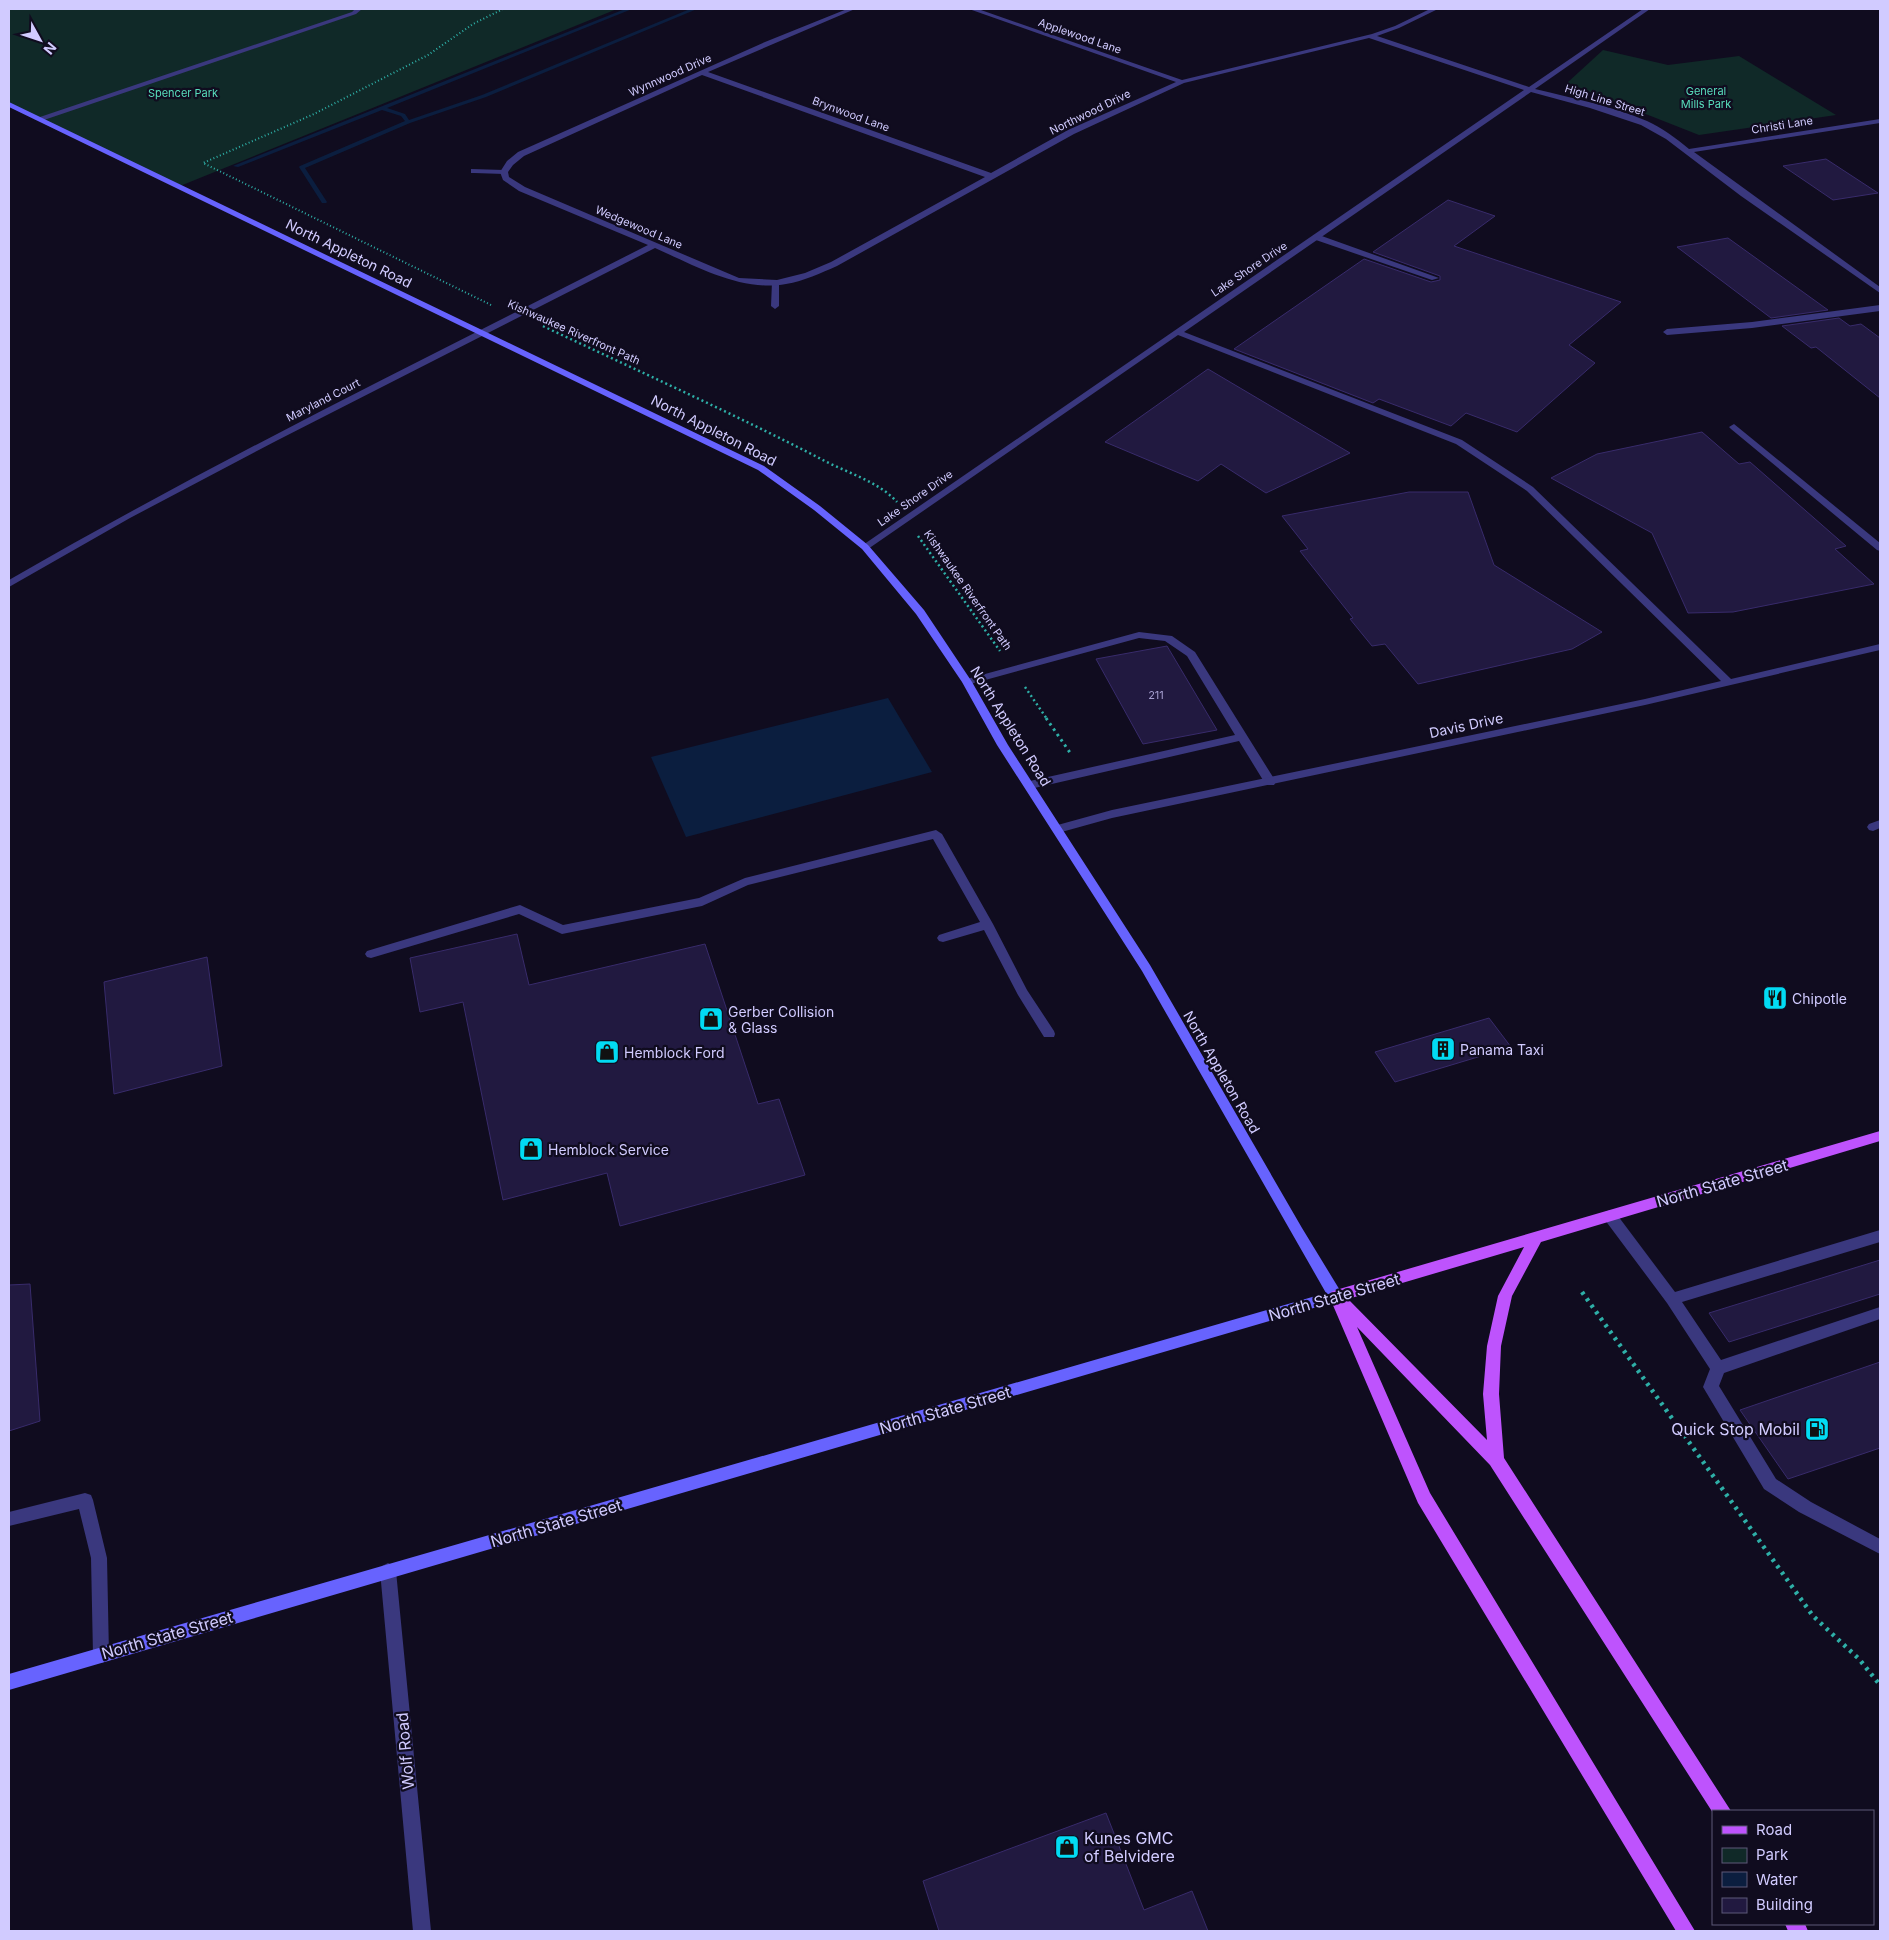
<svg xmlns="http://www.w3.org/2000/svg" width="1889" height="1940" viewBox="0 0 1889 1940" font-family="Inter,sans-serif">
	<rect width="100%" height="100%" fill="#100c1f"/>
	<path fill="#102928" d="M9,9H617L180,186L9,104Z
		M1603,50L1668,65L1739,56L1836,115L1699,135L1567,83Z"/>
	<path fill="#0b1e3f" d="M888,698L932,772L686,837L651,757Z"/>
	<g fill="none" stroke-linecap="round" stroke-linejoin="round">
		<path fill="#0b1e3f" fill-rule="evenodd" d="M625,9H632L387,108L405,114L409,120L482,95L690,9H697L486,97L410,123L305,168L327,202L326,203H322L299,167L300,166L405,121L401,116L382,110L238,167L233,166Z"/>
	</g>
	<path fill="#211940" stroke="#382b6b" d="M1826,159L1878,193L1833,200L1783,166Z
		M1448,200L1495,216L1454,246L1621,302L1569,345L1595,363L1517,432L1466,413L1451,426L1379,399L1373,403L1234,349L1364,259L1431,282L1440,280V276L1373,252Z
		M1728,238L1828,310L1771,318L1677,247Z
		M1839,318L1850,326L1861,324L1880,338V398L1816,347L1811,348L1782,326Z
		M1208,369L1350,453L1266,493L1221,464L1198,481L1105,442Z
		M1702,432L1739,464L1750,462L1846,546L1835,549L1874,584L1733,612L1688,613L1652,533L1551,478L1597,454Z
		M1409,492H1468L1494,565L1602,632L1572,649L1418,684L1385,644L1372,646L1350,619L1353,618L1300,551L1308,549L1282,516Z
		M1167,646L1217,730L1143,744L1096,659Z
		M517,934L529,985L705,944L758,1104L779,1099L805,1175L620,1226L607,1173L503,1200L463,1002L420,1012L410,958Z
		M207,957L222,1066L114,1094L104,982Z
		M1489,1018L1511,1047L1395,1082L1375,1052Z
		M1880,1260V1294L1729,1342L1709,1313Z
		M30,1284L40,1421L9,1431V1285Z
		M1880,1362V1448L1788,1479L1740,1410Z
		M1106,1813L1144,1910L1192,1891L1208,1931H939L923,1881Z"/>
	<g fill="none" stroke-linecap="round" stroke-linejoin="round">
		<path stroke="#2eafa7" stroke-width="2" stroke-dasharray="1 2.5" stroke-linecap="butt" d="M491,305L203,163L314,114L428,55L473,24L503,9"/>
		<path stroke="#2eafa7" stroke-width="2.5" stroke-dasharray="2 3" stroke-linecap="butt" d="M543,326C636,370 730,412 821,459C847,473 878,481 897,502
			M918,536L1000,651
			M1025,687L1047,719"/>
		<path stroke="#2eafa7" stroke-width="3" stroke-dasharray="2.5 4" stroke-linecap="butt" d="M1046,718L1071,754"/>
		<path stroke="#2eafa7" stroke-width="4.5" stroke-dasharray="3 5" stroke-linecap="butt" d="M1582,1292L1813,1616L1859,1659L1880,1685"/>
		<path fill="#3a387e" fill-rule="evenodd" d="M471,169L504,170L508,172L504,174L474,173H471Z
			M1313,235H1319L1439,278L1432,280L1313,239Z
			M772,282L779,284V306L775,309L771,306Z
			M1880,305V311L1752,328L1667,335L1663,332L1667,329L1752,322Z
			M1734,424L1880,543V551L1877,550L1731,429L1729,427Z
			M1139,632L1172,636L1195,652L1276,782L1274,785H1266L1239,741L1030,789L1026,788L1024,785L1030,781L1235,735L1187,656L1165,641L1139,638L967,685L962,682L963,680Z
			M1880,820V828L1873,831L1869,830L1867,827L1869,824Z
			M936,830L942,834L993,924L1027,990L1054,1031L1055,1034L1054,1037H1044L1018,995L984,930L943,942L939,941L937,938L939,935L980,922L933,839L748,885L702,906L562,934L519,914L371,958L367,957L365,954L367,951L520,905L563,925L699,898L745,878Z
			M1610,1210L1615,1212L1675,1292L1880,1230V1242L1682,1302L1721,1360L1880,1307V1319L1724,1373L1719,1386L1776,1479L1811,1502L1880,1539V1554L1799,1512L1764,1489L1703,1387L1710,1369L1667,1303L1605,1220L1603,1216L1605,1212Z
			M85,1493L91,1495L93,1500L107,1558L109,1655L107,1661L101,1663L95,1661L93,1655L91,1558L79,1509L9,1526V1512Z"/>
		<path fill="#3a387e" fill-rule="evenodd" d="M355,9H362L356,14L41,121L34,119L352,12Z
			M847,9H855L708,72L991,173L1068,130L1176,82L969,9H978L1182,80L1372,34L1395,26L1430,9H1438L1399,28L1377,36L1529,87L1643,9H1650L1535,89C1572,98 1612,106 1647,121C1662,128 1676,138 1689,149L1880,119V123L1694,152L1880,287V293L1741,196L1666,139L1641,125L1590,108L1531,92L1184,332L1462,440L1533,487L1731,679L1880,644V650L1645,705L1112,818L1058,833L1054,832L1052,829L1054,826L1112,810L1645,699L1721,681L1527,491L1456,444L1178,335L868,549L865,550L860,547L1524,90L1369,38L1184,83L1074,134L837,266C821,273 804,281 786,284C740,292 696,266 655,248L276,441L130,518L9,587V580C217,460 434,354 648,245L519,191L503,180L500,172L507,161L518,152L765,42ZM702,75L985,177L831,262L805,273L777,280L739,278L525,187L509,177L508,172L513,165L524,156Z
			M388,1563L394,1566L396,1571L431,1931H413L380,1571L382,1566Z"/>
		<path fill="#6763fe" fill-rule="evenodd" d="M9,102L764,466L820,506L868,545L924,610L972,682L1008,745L1150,965L1302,1228L1341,1292L1343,1296L1341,1300L9,1690V1674L1326,1293L1142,971L997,745L962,682L916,614L862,549L814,510L758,470L9,107Z"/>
		<path fill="#be53fd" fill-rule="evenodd" d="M1880,1131V1141L1541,1242L1512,1296L1501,1346L1499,1394L1504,1458L1731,1811L1713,1813L1490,1465L1357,1327L1430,1493L1695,1931H1676L1418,1503L1329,1296L1331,1292L1336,1290ZM1524,1247L1498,1296L1487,1346L1483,1394L1487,1440L1348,1299Z
			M1785,1924H1805L1808,1931H1788Z"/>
	</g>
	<defs>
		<symbol id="restaurant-square" viewBox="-11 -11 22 22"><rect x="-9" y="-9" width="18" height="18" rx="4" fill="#02dbf3" stroke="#100c1f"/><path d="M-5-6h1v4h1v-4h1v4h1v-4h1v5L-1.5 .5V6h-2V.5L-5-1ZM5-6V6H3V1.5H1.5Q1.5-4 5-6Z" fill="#111"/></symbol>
		<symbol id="shop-square" viewBox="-11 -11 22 22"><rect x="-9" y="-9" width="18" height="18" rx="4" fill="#02dbf3" stroke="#100c1f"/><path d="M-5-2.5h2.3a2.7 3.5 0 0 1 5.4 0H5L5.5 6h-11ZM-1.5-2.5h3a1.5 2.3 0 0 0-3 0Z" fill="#111"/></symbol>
		<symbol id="building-square" viewBox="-11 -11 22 22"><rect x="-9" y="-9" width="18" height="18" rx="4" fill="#02dbf3" stroke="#100c1f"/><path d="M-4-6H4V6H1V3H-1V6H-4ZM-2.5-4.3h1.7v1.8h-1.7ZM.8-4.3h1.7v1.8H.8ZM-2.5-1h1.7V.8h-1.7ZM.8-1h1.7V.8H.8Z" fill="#111"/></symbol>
		<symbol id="fuel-square" viewBox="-11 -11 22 22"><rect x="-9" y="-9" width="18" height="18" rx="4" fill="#02dbf3" stroke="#100c1f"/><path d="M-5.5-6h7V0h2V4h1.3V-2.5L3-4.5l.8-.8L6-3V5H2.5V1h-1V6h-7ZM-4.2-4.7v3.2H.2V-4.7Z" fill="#111"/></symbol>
	</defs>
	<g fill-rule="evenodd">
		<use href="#restaurant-square" x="1761" y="984" width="28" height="28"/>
		<use href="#shop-square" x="697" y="1005" width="28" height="28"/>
		<use href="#building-square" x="1429" y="1035" width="28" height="28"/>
		<use href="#shop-square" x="593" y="1038" width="28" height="28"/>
		<use href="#shop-square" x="517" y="1135" width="28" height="28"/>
		<use href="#fuel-square" x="1803" y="1415" width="28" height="28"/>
		<use href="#shop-square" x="1053" y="1833" width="28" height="28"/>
	</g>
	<g text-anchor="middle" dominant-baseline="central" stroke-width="4.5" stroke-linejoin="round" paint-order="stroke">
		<g font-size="11" fill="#d1cbff" stroke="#100c1f">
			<text transform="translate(1080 36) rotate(19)">Applewood Lane</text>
			<text transform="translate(670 75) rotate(-24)">Wynnwood Drive</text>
			<text transform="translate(1605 100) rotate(17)">High Line Street</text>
			<text transform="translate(1090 112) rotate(-26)">Northwood Drive</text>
			<text transform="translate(851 114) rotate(20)">Brynwood Lane</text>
			<text transform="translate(1782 125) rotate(-9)">Christi Lane</text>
			<text transform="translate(639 227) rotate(23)">Wedgewood Lane</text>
			<text transform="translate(1249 269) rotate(-34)">Lake Shore Drive</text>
			<text transform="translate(574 332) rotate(24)">Kishwaukee Riverfront Path</text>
			<text transform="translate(323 400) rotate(-27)">Maryland Court</text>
			<text transform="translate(915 498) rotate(-35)">Lake Shore Drive</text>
			<text transform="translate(968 590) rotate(55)">Kishwaukee Riverfront Path</text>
		</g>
		<g font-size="11" fill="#58ddbc" stroke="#100c1f">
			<text x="1706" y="91">General<tspan x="1706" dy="13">Mills Park</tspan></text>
			<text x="183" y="93">Spencer Park</text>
		</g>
		<g font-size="11" fill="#a59ecf">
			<text x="1156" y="695">211</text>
		</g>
		<g font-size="14" fill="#d1cbff" stroke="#100c1f">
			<text transform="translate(349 253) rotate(26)">North Appleton Road</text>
			<text transform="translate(714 430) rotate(27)">North Appleton Road</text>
			<text transform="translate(1466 725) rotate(-12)">Davis Drive</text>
			<text transform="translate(1011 726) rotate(58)">North Appleton Road</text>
			<text transform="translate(1222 1072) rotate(60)">North Appleton Road</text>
		</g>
		<g font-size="14" fill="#d1cbff" stroke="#100c1f" text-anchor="start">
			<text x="1792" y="998">Chipotle</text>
			<text x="728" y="1011">Gerber Collision<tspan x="728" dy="16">&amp; Glass</tspan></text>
			<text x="1460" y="1049">Panama Taxi</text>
			<text x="624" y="1052">Hemblock Ford</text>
			<text x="548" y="1149">Hemblock Service</text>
		</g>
		<g font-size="16" fill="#d1cbff" stroke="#100c1f">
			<text transform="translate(1722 1183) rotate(-16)">North State Street</text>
			<text transform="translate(1334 1297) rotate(-16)">North State Street</text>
			<text transform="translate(945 1410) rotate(-16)">North State Street</text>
			<text transform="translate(556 1523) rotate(-16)">North State Street</text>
			<text transform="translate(167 1635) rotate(-16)">North State Street</text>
			<text transform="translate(405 1751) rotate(-95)">Wolf Road</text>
		</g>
		<g font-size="16" fill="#d1cbff" stroke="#100c1f" text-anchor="end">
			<text x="1800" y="1429">Quick Stop Mobil</text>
			<text x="1084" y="1838" text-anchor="start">Kunes GMC<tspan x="1084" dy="18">of Belvidere</tspan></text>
		</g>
	</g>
	<rect width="1889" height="1940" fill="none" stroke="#d1cbff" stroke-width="20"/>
	<rect x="1712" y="1810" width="162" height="115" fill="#100c1f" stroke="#5d5879"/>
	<rect x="1722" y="1826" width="25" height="8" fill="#be53fd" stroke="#5d5879"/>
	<text x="1756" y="1835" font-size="15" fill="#d1cbff">Road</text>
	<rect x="1722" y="1848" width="25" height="15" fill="#102928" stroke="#5d5879"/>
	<text x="1756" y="1860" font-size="15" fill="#d1cbff">Park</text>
	<rect x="1722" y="1872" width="25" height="15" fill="#0b1e3f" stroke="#5d5879"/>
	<text x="1756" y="1885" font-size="15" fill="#d1cbff">Water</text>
	<rect x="1722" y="1898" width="25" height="15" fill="#211940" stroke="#5d5879"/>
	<text x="1756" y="1910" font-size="15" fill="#d1cbff">Building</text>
	<g transform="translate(40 40) rotate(130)" stroke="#100c1f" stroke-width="4" paint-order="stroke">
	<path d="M0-4L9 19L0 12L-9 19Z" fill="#d1cbff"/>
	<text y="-8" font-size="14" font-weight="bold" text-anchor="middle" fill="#d1cbff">N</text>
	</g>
</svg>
